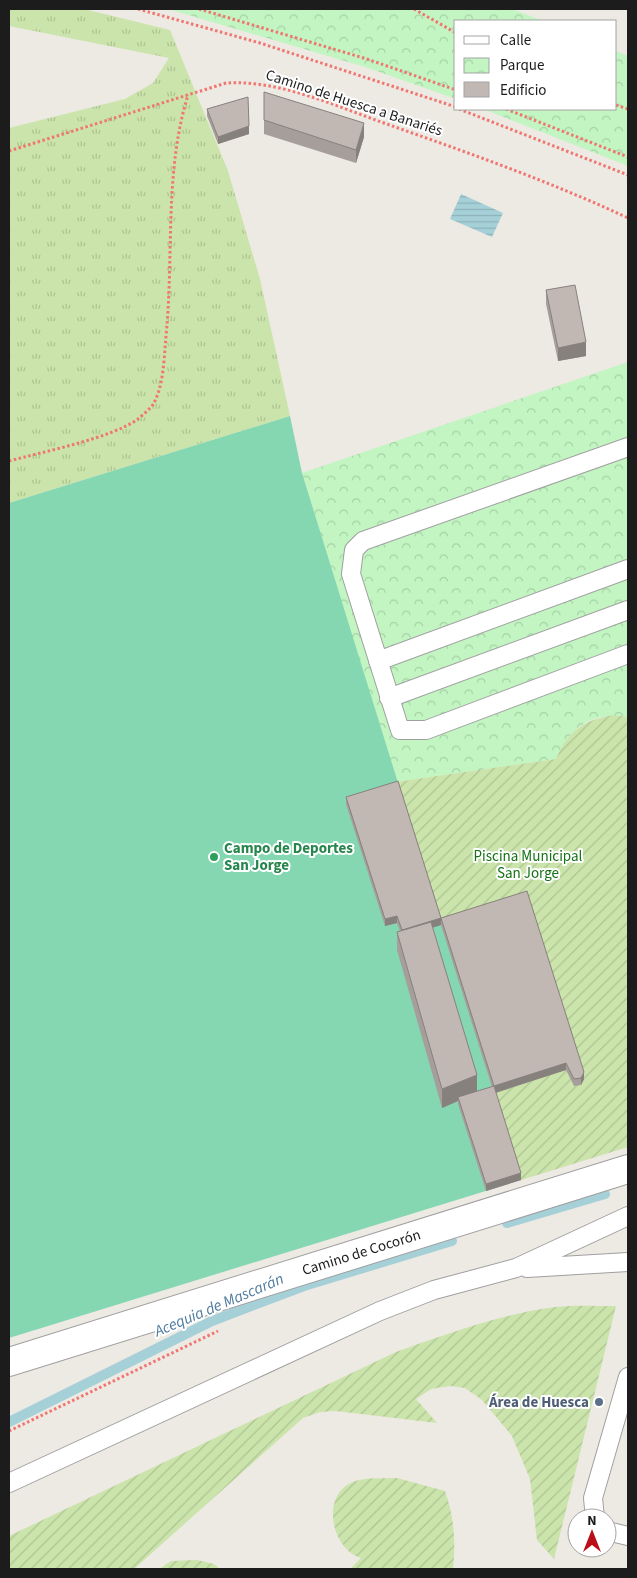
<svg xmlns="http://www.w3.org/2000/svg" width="637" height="1578" viewBox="0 0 637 1578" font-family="'Source Sans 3',sans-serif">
	<defs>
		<pattern id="grass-tufts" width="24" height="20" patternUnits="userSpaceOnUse" patternTransform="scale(1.25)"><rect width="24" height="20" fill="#cbe4ab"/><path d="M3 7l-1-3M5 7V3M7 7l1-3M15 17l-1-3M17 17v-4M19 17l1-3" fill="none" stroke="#aec393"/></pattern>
		<pattern id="park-crowns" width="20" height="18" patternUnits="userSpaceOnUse" patternTransform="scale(1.25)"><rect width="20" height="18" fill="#c2f5c2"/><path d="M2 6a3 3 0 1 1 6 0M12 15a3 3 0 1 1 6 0" fill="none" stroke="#a6d1a6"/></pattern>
		<pattern id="garden-furrows" width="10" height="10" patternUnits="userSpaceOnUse" patternTransform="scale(1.25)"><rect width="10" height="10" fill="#cbe4ab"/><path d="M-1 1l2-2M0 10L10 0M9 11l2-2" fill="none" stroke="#aec393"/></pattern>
		<pattern id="water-rules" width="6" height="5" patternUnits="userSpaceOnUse" patternTransform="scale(1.25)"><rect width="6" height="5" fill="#a6d0d8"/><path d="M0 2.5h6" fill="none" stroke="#8eb2b9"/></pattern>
	</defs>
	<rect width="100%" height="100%" fill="#ede9e3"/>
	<path fill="url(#grass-tufts)" d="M9,9H84L170,30L228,171L260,279L290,416L9,503V128L125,99L153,83L169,58L9,26Z"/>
	<path fill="url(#park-crowns)" d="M168,9H512L543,21H456V99L365,67Z
		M616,51L628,56V166L483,109H616Z
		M628,362V717C591,712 571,726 556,759L396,782L302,473Z"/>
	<path fill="url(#garden-furrows)" d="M613,715L628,717V1147L521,1180L396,782L556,759C569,730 582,721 613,715Z
		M616,1306L554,1559L537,1540L530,1479L512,1436L482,1400L465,1388L450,1386L431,1389L416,1399L437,1423L336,1411L320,1412L303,1418L134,1569H9V1536L396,1352C447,1334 501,1314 555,1307C575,1305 596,1306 616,1306Z
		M397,1478L445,1491C454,1516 456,1542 453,1569H350L361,1558C334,1550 321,1503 347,1485C361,1476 381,1479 397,1478Z
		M197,1560L214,1564L220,1569H159L171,1561Z"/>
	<path fill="#85d7b2" d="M290,416L302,473L521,1180L9,1338V503Z"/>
	<path fill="url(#water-rules)" d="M461,194L503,213L492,237L450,219Z"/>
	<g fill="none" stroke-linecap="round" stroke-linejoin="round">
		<path stroke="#a6d0d8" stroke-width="10" d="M507,1223L605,1194
			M9,1422L212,1321L304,1286L452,1241"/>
		<defs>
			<path id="service" d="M628,447L363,541L354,550L351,574L400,730H426L628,654
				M378,661L628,569
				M389,698L628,610
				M527,1268L628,1262
				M9,1483L380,1311L434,1290L516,1268L628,1216
				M595,1518L593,1498L628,1377
				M607,1531L628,1536"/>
			<g id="minor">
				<path id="s1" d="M9,1362L628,1169"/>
			</g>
		</defs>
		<use href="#service" stroke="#a0a0a0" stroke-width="20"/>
		<use href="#minor" stroke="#a0a0a0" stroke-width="30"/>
		<path stroke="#f07671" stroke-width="3" stroke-dasharray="2.5 2.5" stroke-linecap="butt" d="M138,9L260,43L456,107
			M199,9L367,59L456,90
			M414,9L456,33
			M616,105L628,109
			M459,109L628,175
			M506,109L628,157
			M9,151L226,83C280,80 333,105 384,123C466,152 549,181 628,218
			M9,461C42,452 112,438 138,419C143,415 151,408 154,403C164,383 164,358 166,336C174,257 164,172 188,95
			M9,1431L218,1331"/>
		<use href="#service" stroke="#fff" stroke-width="18"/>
		<use href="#minor" stroke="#fff" stroke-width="28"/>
	</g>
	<path fill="#a69e9a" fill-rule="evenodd" d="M264,92L364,137L356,163L264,134Z
		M207,109L249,134L218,144L207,116Z
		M546,290L586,356L558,361L546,304Z
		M346,797L441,918L584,1079L581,1085L574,1086L566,1070L496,1093L521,1180L486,1191L458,1104V1101L442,1108L397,950V932L400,931L397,923L385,926L346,804ZM441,925L492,1087L477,1092L432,928Z"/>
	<path fill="#87817d" d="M364,123V137L356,163V150Z
		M249,126V134L218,144V137Z
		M586,342V356L558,361V348Z
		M397,916V923L385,926V919Z
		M441,918V925L402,937V930Z
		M566,1063V1070L494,1093V1086Z
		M584,1072V1079L581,1085V1078Z
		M477,1075V1094L458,1097V1101L442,1108V1089Z
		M521,1173V1180L486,1191V1184Z"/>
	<path fill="#c1b8b3" stroke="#87817d" d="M264,92L364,123L356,150L264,120Z
		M248,97L249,126L218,137L207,109Z
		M575,285L586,342L558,348L546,290Z
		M398,781L441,918L402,930L397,916L385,919L346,797Z
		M527,891L584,1072L581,1078L574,1079L566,1063L494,1086L521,1173L486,1184L458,1097L494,1086L441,918Z
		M431,922L477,1075L442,1089L397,932Z"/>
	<circle fill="#2e9e5b" stroke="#fff" stroke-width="2" cx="214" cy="857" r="5"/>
	<circle fill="#5c6f8a" stroke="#fff" stroke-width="2" cx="599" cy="1402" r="5"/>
	<g text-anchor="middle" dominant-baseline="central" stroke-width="4" stroke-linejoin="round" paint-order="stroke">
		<g font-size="15" fill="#1c1c1c" stroke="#fff">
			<text transform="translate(354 103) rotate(18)">Camino de Huesca a Banariés</text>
			<text stroke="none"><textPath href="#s1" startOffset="369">Camino de Cocorón</textPath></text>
		</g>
		<g font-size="15" font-weight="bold" fill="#27864d" stroke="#fff" text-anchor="start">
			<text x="224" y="848">Campo de Deportes<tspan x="224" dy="17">San Jorge</tspan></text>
		</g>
		<g font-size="15" fill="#137214" stroke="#fff">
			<text x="528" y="856">Piscina Municipal<tspan x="528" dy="17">San Jorge</tspan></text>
		</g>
		<g font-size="15" font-weight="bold" fill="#4e5e75" stroke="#fff" text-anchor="end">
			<text x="589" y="1402">Área de Huesca</text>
		</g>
		<g font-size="16" font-style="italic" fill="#4d7a9e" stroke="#fff">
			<text transform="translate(219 1305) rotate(-23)">Acequia de Mascarán</text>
		</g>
	</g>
	<rect width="637" height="1578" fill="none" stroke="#1c1c1c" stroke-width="20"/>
	<rect x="454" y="20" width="162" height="90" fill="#ffffff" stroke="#a4a4a4"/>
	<rect x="464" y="36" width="25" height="8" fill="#ffffff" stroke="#a4a4a4"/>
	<text x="500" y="45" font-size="15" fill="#1c1c1c">Calle</text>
	<rect x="464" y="58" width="25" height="15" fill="url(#park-crowns)" stroke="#a4a4a4"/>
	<text x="500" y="70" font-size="15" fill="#1c1c1c">Parque</text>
	<rect x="464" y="82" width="25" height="15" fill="#c1b8b3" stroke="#a4a4a4"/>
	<text x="500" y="95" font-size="15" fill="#1c1c1c">Edificio</text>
	<g transform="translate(592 1533)"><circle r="24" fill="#ffffff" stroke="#a4a4a4"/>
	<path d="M0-4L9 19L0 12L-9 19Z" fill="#bb0e19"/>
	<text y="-8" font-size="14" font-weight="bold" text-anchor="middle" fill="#1c1c1c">N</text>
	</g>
</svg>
